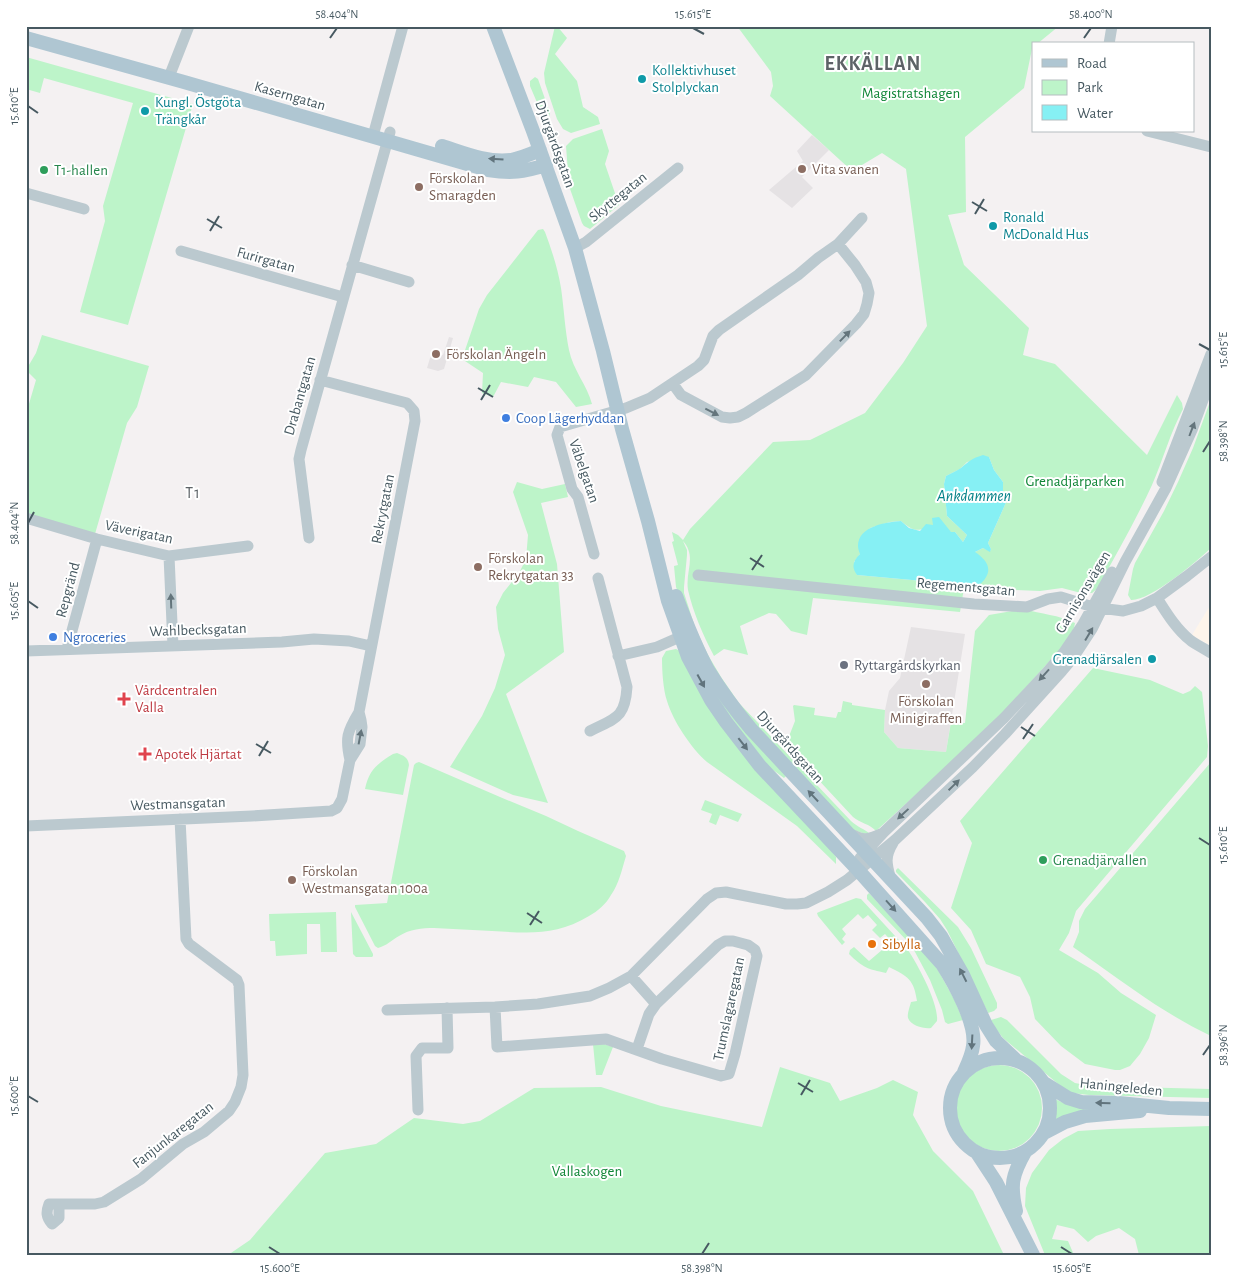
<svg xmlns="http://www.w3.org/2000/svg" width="1237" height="1281" viewBox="0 0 1237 1281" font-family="'Alegreya Sans',sans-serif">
	<rect width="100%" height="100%" fill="#f4f1f2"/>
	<path fill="#fef5eb" d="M1211,604V646L1192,635Z"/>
	<path fill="#e5e2e4" d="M812,135L829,150L802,177L813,188L792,208L769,190L803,161L797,151Z
		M449,337L453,338L444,369L438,371L427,368L430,358L433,356L434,352L443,355Z
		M911,627L965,634L946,752L898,748L884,732L885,710L889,691L900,678Z"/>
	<path fill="#bdf4c9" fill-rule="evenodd" d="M555,26H557L567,38L555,54L577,81L583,107L598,117L600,124L571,133L563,129L557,119L545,83L544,73Z
		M737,26H1059L1037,44H1033L1024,88L965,137L966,212L948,215L964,265L1029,328L1023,355L1055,364L1147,455L1177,395L1182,403L1183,409C1170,433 1163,460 1152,485C1136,520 1116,554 1098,588L1092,593H1081L1062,588L1040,591L964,588L960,612L813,598L807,635L791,631L776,614L769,613L740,626L748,655L724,649L714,656C703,635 693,612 688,590C685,571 697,557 683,541L687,550V555L684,587V593L695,627L708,655L721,677L739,703L851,821C857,827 865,829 870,834H866L853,830L745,715L712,668L680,598L676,587L674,566L678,565L672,542L674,541L672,532L678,535L683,540L690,529L773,442L810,440L865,413L903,363L927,326L906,169L882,153L852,171L770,96L773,86L771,72ZM989,457L994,470L1003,482V491L1008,498L988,543L991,549L990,551L983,548L975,552L978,586L857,575L854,562L860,554L870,528L890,522L901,521C915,533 918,531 934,525L951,532H955L963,542L967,535L947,516L944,484L946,476L960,469L967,462Z
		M26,57L193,104L128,325L80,312L105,221L103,206L133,103L44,78L40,93L26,89Z
		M535,77L538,79L550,113L549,117L546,120L544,119L530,86V81Z
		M602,129L609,151L605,164L619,205L590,229L584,226L582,223L569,186L566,146L573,139Z
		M543,229L545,232C552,251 558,269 561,288C564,309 565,330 569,350C573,370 587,385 592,404L576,407L556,382L534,377L528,387L501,382L493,397L482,393L483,373L462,359L479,309L487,295L538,230Z
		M42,335L149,366L137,407L127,423L95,534L26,516V414L36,380L26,370L36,353Z
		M1211,399V548C1196,562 1150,601 1131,600L1128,595L1133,569L1135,563L1164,511L1178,482L1193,448Z
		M517,482L542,489L565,484L568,497L541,503L557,564L564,652L506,694L548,803L513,795L450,767L482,716L495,688L505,655L498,629L496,607L503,593L519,573L526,559L528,535L513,492Z
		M1024,609C1041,614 1059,615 1075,623L1074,628L1065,644L990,727L876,831C870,824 860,823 853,817L788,747L786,744L795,721L793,706L794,705L815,708L814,715L836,718L838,712H841L843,701L852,703V705L885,710L884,732L898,748L946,752L951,722L965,723L975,631L989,615Z
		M676,649L682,652L833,853L836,857V864L797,826L707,762C691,748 673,721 667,701C663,689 662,670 662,658L666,651Z
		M1093,668L1150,680L1183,694L1190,691L1195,686L1202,692L1208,746L1207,757L1076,911L1069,933L1059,950L1098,973L1121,993L1156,1015L1149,1038L1140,1054L1130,1066L1120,1070H1115L1085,1064L1061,1046L1035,1019L1030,997L1020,977L986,964L971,930L951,908L972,843L960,821Z
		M717,695L786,776L784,778L769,767L715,697Z
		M397,753C404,756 408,757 409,765L403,795L365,789C369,770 377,764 393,754Z
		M419,762L500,797L546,816L578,831L624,851L626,856C622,869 619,884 611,895C606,904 598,911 589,916C556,936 529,933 492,931C473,930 453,929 434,928C422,928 410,929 399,936C392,940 386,946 378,948L375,946L355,907V905L387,903L414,765L416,763Z
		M1211,762V1036C1184,1023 1158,1007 1134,990C1113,976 1094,961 1073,947L1079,932V921L1085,909Z
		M705,800L742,814L738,822L720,815L716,825L709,822L712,814L701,810Z
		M898,868L958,927L971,948L997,1003V1008L994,1011L988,1013L947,930L940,919L925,902L896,872V870Z
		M869,893L927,955L938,970L954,999L963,1020L948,1024L945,1022L942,1010L930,980L915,952L910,944L867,899V895Z
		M856,898L861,899L908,950C918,965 939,1004 937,1021L931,1028C924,1029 911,1026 908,1018C907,1014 910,1006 911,1002L917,1001C914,980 908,976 889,967L886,973C868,969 863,968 849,954L850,950L854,947L869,961L882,950L887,951L894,944L885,934L880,938L872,930L877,925L868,915L863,919L858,914L842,929L846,934L842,939L845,942L842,945L818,916L817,913L819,912Z
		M336,912L337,952H321L320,924H307V954L276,956L275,941H270L269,914Z
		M351,912L373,954V956L372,957H356L353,954Z
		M1001,1017L1007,1020L1061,1074L1075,1083L1091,1086L1211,1089V1098L1089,1095L1072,1093L1063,1088L1003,1038L996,1029L991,1020Z
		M598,1042L613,1047L602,1075H596L593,1044Z
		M956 1108a43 43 0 1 1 86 0a43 43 0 1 1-86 0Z
		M780,1067L830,1083L840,1101L877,1088L893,1080L918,1092L913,1115L933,1151L973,1191L1004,1255H228L250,1240L325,1153L376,1144L414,1118L463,1124L480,1121L534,1088L601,1087L661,1106L762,1127Z
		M1055,1099C1074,1109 1090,1108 1111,1108L1053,1124L1055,1109Z
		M1211,1126V1255H1139L1135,1239L1119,1228L1096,1236L1088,1242L1074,1229L1057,1225L1052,1239L1068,1241L1074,1255H1045L1025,1206L1026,1188L1032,1173L1049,1150L1063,1139L1078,1131L1110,1129Z"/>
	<path fill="#86f0f4" d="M983,455L989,457L994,470L1003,482V491L1008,498L988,543L991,549L990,552L983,548L975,552C990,562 994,573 978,586L857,575C851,567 853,561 860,554C859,551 858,549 858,546C858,526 887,522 901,521L909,528L920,531L926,524L933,525L932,518L939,517L951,532H955L963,542L967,535L947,516L944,484L946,476C951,473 957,471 961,468C969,461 973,458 983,455Z"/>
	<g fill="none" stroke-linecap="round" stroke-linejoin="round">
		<path stroke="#bbc9cf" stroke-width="11" d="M1109,44L1112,26
			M169,77L189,26
			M1147,131L1211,147
			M373,136L403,26
			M26,193L84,209
			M575,248L586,242L678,168
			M181,251L343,297
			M352,265L409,282
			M320,380L407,403L414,411L415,421L359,712C347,732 345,738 350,760
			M673,384L681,395L722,417L730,418L738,417L746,413L806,375L856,324L864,314L867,304L869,293L866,282L855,265L838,244
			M1162,482L1211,354
			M26,518L97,539L169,556L248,546
			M309,538L299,459L301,450L390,132
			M594,554L578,497L572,489L557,435L560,427L626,408L650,398L698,366L704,360L713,336L719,330L798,275L818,258L838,244L862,218
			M169,556L173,646
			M698,575L974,604L1027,607L1048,599L1061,597L1093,607L1123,611L1141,606L1157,598L1187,576L1211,557
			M1157,598C1166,612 1176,629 1190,640C1196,645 1204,648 1211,653
			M67,649L97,539
			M26,651L282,642L314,639L349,641L371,646
			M618,656L657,647L689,633
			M590,731C615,718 625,719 627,687L598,578
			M26,826L252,816L331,811L337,808L342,799L350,760L360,744L362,727L361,720L359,712
			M849,833C864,841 868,840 883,833
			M860,858L884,832L1004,718L1048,671L1064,652L1083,624L1112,572
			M891,880C887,865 884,858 893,843
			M495,1007L497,1047L606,1039L662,1059L721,1076L729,1074L735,1054L757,956L755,950L748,945L733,941H725L718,945L656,1004L631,976
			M387,1010L495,1007L538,1004L590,996L609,988L631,976L707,899L716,893L726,892L786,904H797L806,903L828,892L847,880L895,840L973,767L1005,734L1062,671L1073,658L1092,629L1125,562L1166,488L1192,430L1211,378
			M637,1049L649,1014L656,1004
			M418,1110L416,1056L422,1048H448L447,1008
			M59,1204V1218L52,1224C46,1217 46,1212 49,1204H95L104,1202L141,1179L183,1144L204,1132L229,1111L235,1102L241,1087L243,1075L239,985L237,980L189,944L186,939L180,819"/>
		<path stroke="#afc6d2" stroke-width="14" d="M493,26L533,131L575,248L603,351L622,429L648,521L668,601L688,657L711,700L726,722L760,766L858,870L942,964C954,983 977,1024 973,1046C972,1055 968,1063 964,1072
			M26,38L184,82L488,170C512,174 523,172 546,165
			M442,146C464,153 487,163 511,160C521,158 531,154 540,150
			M676,596C685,620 695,646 708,670C721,691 735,710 751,729L927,918L941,936L963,975L986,1025L996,1041L1016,1060
			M950 1108a50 50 0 1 1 100 0a50 50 0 1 1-100 0Z
			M1044,1083L1068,1098L1081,1102L1119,1103L1169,1108L1211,1109
			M1044,1133L1065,1122L1085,1116L1140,1111
			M977,1153L996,1182L1033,1255
			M1016,1211C1010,1185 1012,1175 1025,1152"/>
	</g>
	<defs><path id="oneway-solid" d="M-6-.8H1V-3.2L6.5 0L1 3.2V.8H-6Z" transform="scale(1.25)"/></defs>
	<g fill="#61747d">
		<use href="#oneway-solid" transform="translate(496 159) rotate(-176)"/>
		<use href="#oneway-solid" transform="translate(701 681) rotate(61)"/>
		<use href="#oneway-solid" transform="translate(743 744) rotate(52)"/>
		<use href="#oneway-solid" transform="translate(813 796) rotate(-133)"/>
		<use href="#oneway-solid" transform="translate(891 906) rotate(48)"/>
		<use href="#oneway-solid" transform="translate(963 975) rotate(-117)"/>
		<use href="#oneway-solid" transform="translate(972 1042) rotate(93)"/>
		<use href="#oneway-solid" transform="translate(1103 1103) rotate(-179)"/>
	</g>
	<g fill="#64757c">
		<use href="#oneway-solid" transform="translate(845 336) rotate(-46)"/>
		<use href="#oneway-solid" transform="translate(712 412) rotate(27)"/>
		<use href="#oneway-solid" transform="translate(1192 429) rotate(-69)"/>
		<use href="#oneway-solid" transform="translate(171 601) rotate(-92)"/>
		<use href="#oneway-solid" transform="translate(1089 634) rotate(-59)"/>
		<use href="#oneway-solid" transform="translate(1044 675) rotate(132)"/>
		<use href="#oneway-solid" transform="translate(360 737) rotate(-79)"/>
		<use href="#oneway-solid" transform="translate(954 785) rotate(-44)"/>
		<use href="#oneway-solid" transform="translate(903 814) rotate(137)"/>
	</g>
	<path fill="none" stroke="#475961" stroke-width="2" d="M693,28L704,34M330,38L337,28M1084,38L1091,28M28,106L38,113M972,202L987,211M975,214L984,199M207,219L222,228M210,231L219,216M1199,344L1210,350M478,388L493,397M481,400L490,385M1203,452L1210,441M28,523L34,512M750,558L764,567M752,570L762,555M28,601L38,608M1021,727L1035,736M1023,739L1033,724M256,744L271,753M259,756L268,741M1199,838L1210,845M527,913L542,923M530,925L539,911M1203,1055L1210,1045M798,1083L813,1092M801,1095L810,1080M28,1096L38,1102M269,1247L280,1254M1061,1247L1072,1254M702,1254L709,1243"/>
	<g fill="#0f9aa8" stroke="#fff" stroke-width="2">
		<circle cx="642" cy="79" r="5"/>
		<circle cx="145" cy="111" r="5"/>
		<circle cx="993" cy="226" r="5"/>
		<circle cx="1152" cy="659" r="5"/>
	</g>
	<g fill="#8d6e63" stroke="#fff" stroke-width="2">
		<circle cx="802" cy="169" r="5"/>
		<circle cx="419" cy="187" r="5"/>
		<circle cx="436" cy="354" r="5"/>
		<circle cx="478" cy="567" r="5"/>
		<circle cx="926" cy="684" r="5"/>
		<circle cx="292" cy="880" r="5"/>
	</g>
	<g fill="#2e9e5b" stroke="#fff" stroke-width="2">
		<circle cx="44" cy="170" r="5"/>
		<circle cx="1043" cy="860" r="5"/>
	</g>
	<g fill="#3f7fe0" stroke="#fff" stroke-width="2">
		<circle cx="506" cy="418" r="5"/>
		<circle cx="53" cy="637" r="5"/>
	</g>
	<circle fill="#6b7280" stroke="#fff" stroke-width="2" cx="844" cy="665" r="5"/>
	<g fill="#e0444e" stroke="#fff" stroke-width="2">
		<path d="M121.5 691.5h5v5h5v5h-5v5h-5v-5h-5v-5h5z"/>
		<path d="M142.5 746.5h5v5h5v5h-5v5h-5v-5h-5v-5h5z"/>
	</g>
	<circle fill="#e8710a" stroke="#fff" stroke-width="2" cx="872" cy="944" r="5"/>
	<g text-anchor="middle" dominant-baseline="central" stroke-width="4" stroke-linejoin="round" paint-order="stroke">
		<g font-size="15" fill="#0d838f" stroke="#fff" text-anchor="start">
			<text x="652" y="70">Kollektivhuset<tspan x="652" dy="17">Stolplyckan</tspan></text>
			<text x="155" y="102">Kungl. Östgöta<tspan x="155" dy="17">Trängkår</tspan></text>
			<text x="1003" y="217">Ronald<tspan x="1003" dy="17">McDonald Hus</tspan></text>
			<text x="1142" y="659" text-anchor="end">Grenadjärsalen</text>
		</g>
		<g font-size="15" fill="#0f8536" stroke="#fff">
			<text x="911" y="93">Magistratshagen</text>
			<text x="1075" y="481">Grenadjärparken</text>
			<text x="587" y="1171">Vallaskogen</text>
		</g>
		<g font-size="15" fill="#475961" stroke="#fff">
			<text transform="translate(290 96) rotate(16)">Kaserngatan</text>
			<text transform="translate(555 144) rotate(70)">Djurgårdsgatan</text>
			<text transform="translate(618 197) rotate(-39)">Skyttegatan</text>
			<text transform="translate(266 260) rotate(16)">Furirgatan</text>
			<text transform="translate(300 396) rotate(-74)">Drabantgatan</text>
			<text transform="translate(584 471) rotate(71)">Väbelgatan</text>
			<text transform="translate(383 509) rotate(-79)">Rekrytgatan</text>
			<text transform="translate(139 532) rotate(12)">Väverigatan</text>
			<text transform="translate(966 587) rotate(5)">Regementsgatan</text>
			<text transform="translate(68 590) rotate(-75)">Repgränd</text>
			<text transform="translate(1083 592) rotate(-59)">Garnisonsvägen</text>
			<text transform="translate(198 630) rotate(-2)">Wahlbecksgatan</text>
			<text transform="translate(790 747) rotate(48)">Djurgårdsgatan</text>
			<text transform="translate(178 804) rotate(-2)">Westmansgatan</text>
			<text transform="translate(729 1009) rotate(-78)">Trumslagaregatan</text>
			<text transform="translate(1121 1087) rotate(6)">Haningeleden</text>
			<text transform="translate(173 1135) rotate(-38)">Fanjunkaregatan</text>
		</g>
		<g font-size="15" fill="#785e54" stroke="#fff" text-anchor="start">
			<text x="812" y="169">Vita svanen</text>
			<text x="429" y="178">Förskolan<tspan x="429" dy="17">Smaragden</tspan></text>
			<text x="446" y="354">Förskolan Ängeln</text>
			<text x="488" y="558">Förskolan<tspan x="488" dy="17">Rekrytgatan 33</tspan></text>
			<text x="926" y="701" text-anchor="middle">Förskolan<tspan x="926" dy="17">Minigiraffen</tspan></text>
			<text x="302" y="871">Förskolan<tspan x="302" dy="17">Westmansgatan 100a</tspan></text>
		</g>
		<g font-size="15" fill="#27864d" stroke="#fff" text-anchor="start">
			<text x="54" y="170">T1-hallen</text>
			<text x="1053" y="860">Grenadjärvallen</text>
		</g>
		<g font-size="15" fill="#366cbe" stroke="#fff" text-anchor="start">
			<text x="516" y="418">Coop Lägerhyddan</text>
			<text x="63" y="637">Ngroceries</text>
		</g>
		<g font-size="15" fill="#5b616d" stroke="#fff" text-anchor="start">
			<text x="854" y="665">Ryttargårdskyrkan</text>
		</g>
		<g font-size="15" fill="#be3a42" stroke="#fff" text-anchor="start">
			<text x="135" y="690">Vårdcentralen<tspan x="135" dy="17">Valla</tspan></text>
			<text x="155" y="754">Apotek Hjärtat</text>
		</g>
		<g font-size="15" fill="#c56008" stroke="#fff" text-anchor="start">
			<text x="882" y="944">Sibylla</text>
		</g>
		<g font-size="16" letter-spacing="1" fill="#5d6367" stroke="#fff">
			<text x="193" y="493">T1</text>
		</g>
		<g font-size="16" font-style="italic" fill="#058288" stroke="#fff">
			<text x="974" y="496">Ankdammen</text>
		</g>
		<g font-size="20" font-weight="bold" letter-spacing="1" fill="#5d6367" stroke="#fff">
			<text x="873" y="64">EKKÄLLAN</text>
		</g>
	</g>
	<rect width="1237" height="1281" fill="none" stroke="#ffffff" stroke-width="55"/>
	<rect x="1032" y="42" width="162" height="90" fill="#ffffff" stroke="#b5bdc0"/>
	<rect x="1042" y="59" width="25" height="8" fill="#afc6d2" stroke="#b5bdc0"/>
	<text x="1077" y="68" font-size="15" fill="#475961">Road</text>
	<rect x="1042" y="80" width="25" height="15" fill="#bdf4c9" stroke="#b5bdc0"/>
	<text x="1077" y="92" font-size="15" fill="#475961">Park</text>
	<rect x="1042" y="105" width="25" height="15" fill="#86f0f4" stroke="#b5bdc0"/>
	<text x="1077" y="118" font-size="15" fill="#475961">Water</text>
	<rect x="28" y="28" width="1182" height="1226" fill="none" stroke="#475961" stroke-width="2"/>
	<g font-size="12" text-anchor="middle" fill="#475961">
		<text x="337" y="18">58.404°N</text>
		<text x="693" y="18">15.615°E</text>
		<text x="1091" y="18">58.400°N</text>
		<text transform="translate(14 106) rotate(-90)" y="4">15.610°E</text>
		<text transform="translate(1223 350) rotate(-90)" y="4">15.615°E</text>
		<text transform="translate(1223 441) rotate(-90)" y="4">58.398°N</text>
		<text transform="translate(14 523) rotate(-90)" y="4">58.404°N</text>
		<text transform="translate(14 601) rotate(-90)" y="4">15.605°E</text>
		<text transform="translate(1223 845) rotate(-90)" y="4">15.610°E</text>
		<text transform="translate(1223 1045) rotate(-90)" y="4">58.396°N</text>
		<text transform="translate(14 1096) rotate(-90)" y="4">15.600°E</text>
		<text x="280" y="1272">15.600°E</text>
		<text x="702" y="1272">58.398°N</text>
		<text x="1072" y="1272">15.605°E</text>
	</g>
</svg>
